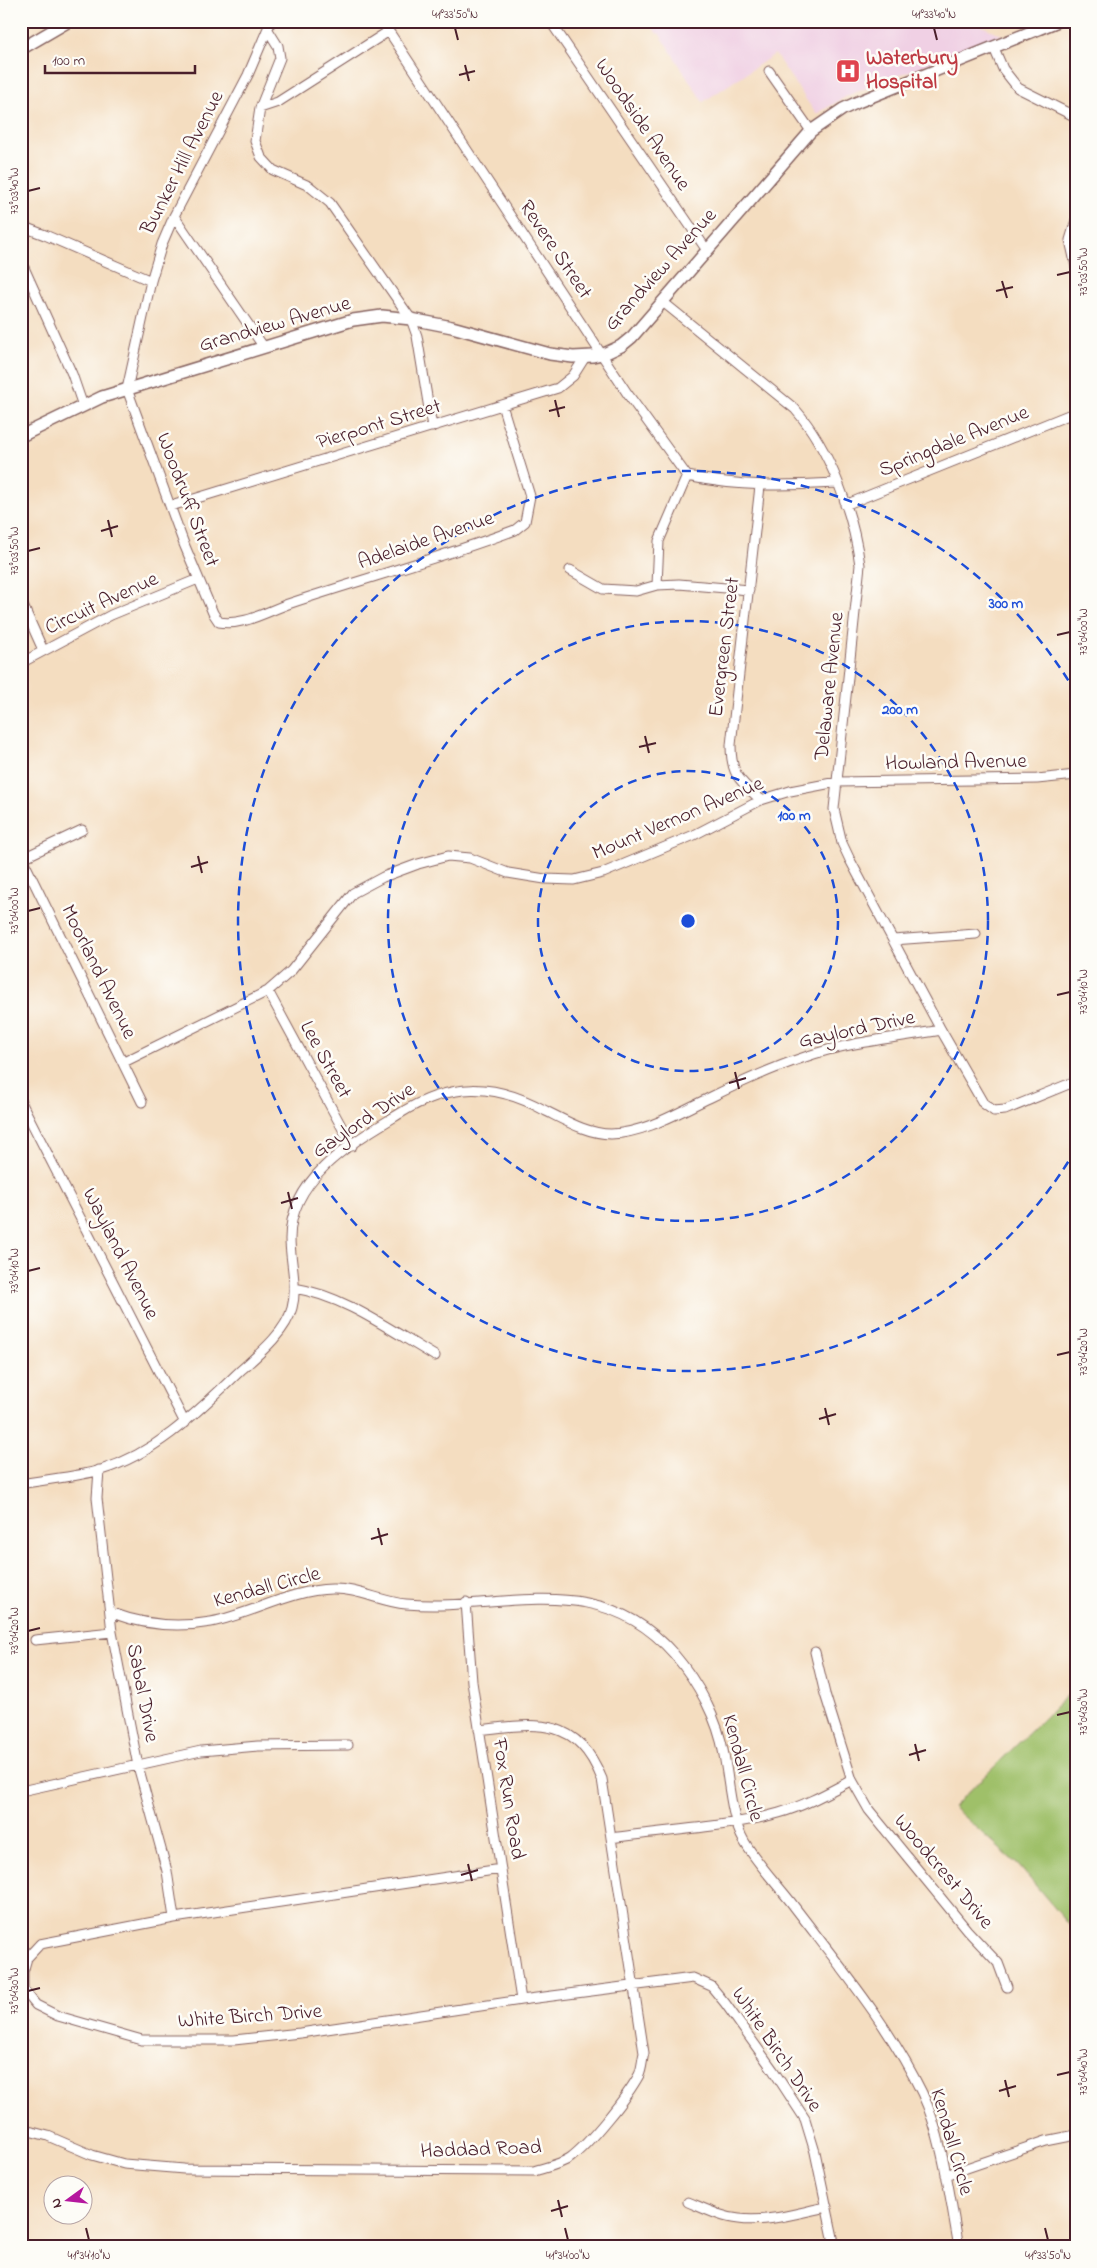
<svg xmlns="http://www.w3.org/2000/svg" width="1097" height="2268" viewBox="0 0 1097 2268" font-family="'Indie Flower',sans-serif">
	<rect width="100%" height="100%" fill="#fdfcf7"/>
	<filter id="ink" filterUnits="userSpaceOnUse"><feTurbulence type="fractalNoise" baseFrequency=".02" numOctaves="2"/><feDisplacementMap in="SourceGraphic" scale="10" xChannelSelector="R" yChannelSelector="G"/><feConvolveMatrix kernelMatrix="1 2 1 2 8 2 1 2 1" color-interpolation-filters="sRGB"/></filter>
	<filter id="wash" filterUnits="userSpaceOnUse"><feTurbulence type="fractalNoise" baseFrequency=".0096" numOctaves="4" result="noise"/><feDisplacementMap in="SourceGraphic" scale="20" xChannelSelector="R" yChannelSelector="G"/><feGaussianBlur stdDeviation="1.12" result="paint"/><feColorMatrix in="noise" values="0 0 0 0 0 0 0 0 0 0 0 0 0 0 0 0 0 1.4 0 .05"/><feComposite in="paint" operator="in"/></filter>
	<g filter="url(#wash)">
		<rect width="100%" height="100%" fill="#f4ddc0"/>
		<path fill="#f0d0e4" d="M649,21H971L1002,35L849,95L816,114L775,54L703,102L659,33L657,34Z"/>
		<path fill="#9fc069" stroke="#74704a" d="M1076,1687V1933L1019,1866L953,1807Z"/>
	</g>
	<g filter="url(#ink)">
		<g fill="none" stroke-linecap="round" stroke-linejoin="round">
			<defs>
				<path id="minor" d="M271,21L248,75L174,216L162,244L151,281L127,389L184,544L213,613L219,622C245,626 267,611 291,603C366,578 441,558 515,530L525,522L530,496L502,405
					M382,21L627,393L687,476L659,541L657,585
					M550,21L706,249
					M268,30L278,46L280,58L260,108L255,141L261,157L273,170L309,186L330,203L411,319L417,336L432,427
					M994,48L1003,69L1018,88L1076,117
					M769,71L811,131
					M260,108L278,102L389,31
					M174,216L263,346
					M1076,220L1070,240L1076,267
					M21,231L29,229L45,235L151,281
					M21,261L72,374L83,406
					M663,302L795,409C830,449 853,513 860,565L834,809L842,843L850,860L941,1030L983,1103L994,1111L1005,1110L1076,1081
					M687,476C741,487 782,486 837,483
					M760,486L731,745C731,775 739,780 761,800
					M845,505L1076,412
					M171,506L558,388L573,376L585,357
					M570,570L603,589L636,591L657,585L679,584L749,590
					M21,601L43,650
					M21,663L111,615L198,579
					M22,858L142,1102
					M21,859L82,830
					M893,940L976,934
					M268,991L352,1146
					M124,1062L268,991L291,971L353,893L383,877L418,864L448,856L470,858L508,873L545,879L574,880L603,873L694,835L761,800L790,791L837,782L1037,779L1076,775
					M21,1102L185,1423
					M294,1288C345,1296 390,1330 435,1356
					M99,1470L97,1498L112,1632L138,1766L167,1871L174,1918
					M21,1484C47,1479 76,1477 101,1470C159,1452 199,1410 241,1370C259,1354 286,1332 292,1308C298,1286 290,1261 290,1239C290,1177 353,1142 399,1114C450,1082 494,1082 546,1111C566,1121 588,1134 611,1134C645,1133 679,1112 709,1098C739,1083 772,1068 805,1057C848,1042 895,1038 941,1030
					M466,1602L472,1682L521,2000
					M112,1613C144,1625 177,1628 211,1622C252,1614 290,1590 332,1589C358,1588 381,1602 406,1604C503,1612 598,1567 674,1654C698,1682 718,1719 724,1755C729,1780 731,1819 744,1841C756,1862 775,1882 790,1901C837,1963 888,2023 922,2093C943,2137 950,2199 959,2247
					M35,1640L112,1632
					M815,1652L825,1694L852,1780L869,1810L967,1930L998,1963L1007,1987
					M21,1791L201,1751L258,1746L348,1745
					M611,1838C666,1830 725,1828 779,1813C804,1806 829,1792 852,1780
					M501,1869L174,1918L40,1944L27,1958L23,1972V1989L36,2005L58,2016L142,2040H234L300,2033L521,2000L693,1978L711,1986L725,2003L773,2070L805,2119L815,2152L835,2247
					M21,2129L48,2136L92,2155L124,2164L184,2169L534,2171C546,2167 559,2165 570,2158C590,2143 627,2097 639,2075C642,2069 642,2060 644,2053L602,1779C577,1716 537,1723 479,1730
					M946,2175L1046,2141L1076,2135
					M688,2202C705,2209 721,2217 739,2219C767,2223 800,2212 827,2207"/>
				<path id="secondary" d="M21,49L69,21
					M21,436L102,397L353,320L382,316L411,319L452,327L550,354L573,357L593,356L606,353L621,346L632,337L811,131L843,109L858,102L1058,21"/>
			</defs>
			<use href="#minor" stroke="#86625f" stroke-width="11"/>
			<use href="#secondary" stroke="#86625f" stroke-width="14"/>
			<use href="#minor" stroke="#fff" stroke-width="9"/>
			<use href="#secondary" stroke="#fff" stroke-width="11"/>
		</g>
	</g>
	<path fill="none" stroke="#4a1f2b" stroke-width="2" d="M455,28L458,40M934,28L937,40M465,65L469,81M459,75L475,71M28,191L40,188M1057,275L1070,272M1002,281L1007,298M996,291L1013,287M555,400L559,417M549,411L565,407M108,520L112,537M101,531L118,526M28,551L40,548M1057,635L1070,632M645,736L649,753M639,747L656,743M198,856L202,873M191,867L208,862M28,911L40,908M1057,995L1070,992M735,1072L739,1089M729,1083L746,1078M288,1192L292,1209M281,1203L298,1198M28,1271L40,1268M1057,1355L1070,1352M825,1408L829,1425M819,1419L836,1414M378,1528L382,1545M371,1539L388,1534M28,1631L40,1628M1057,1715L1070,1712M915,1744L919,1761M909,1755L926,1750M468,1864L472,1881M461,1875L478,1870M28,1991L40,1988M1057,2075L1070,2072M1005,2080L1009,2097M999,2091L1016,2086M558,2200L562,2217M551,2211L568,2206M86,2228L89,2240M565,2228L568,2240M1045,2228L1048,2240"/>
	<g fill="none" stroke="#1d4ed8" stroke-width="2.5" stroke-dasharray="9 6">
		<circle cx="688" cy="921" r="150"/>
		<circle cx="688" cy="921" r="300"/>
		<path d="M1076 1149A450 450 0 1 1 1076 693"/>
	</g>
	<defs>
		<symbol id="hospital-square" viewBox="-11 -11 22 22"><rect x="-9" y="-9" width="18" height="18" rx="4" fill="#e0444e" stroke="#fdfcf7"/><path d="M-5-5h3v3.5h4V-5h3V5h-3V1.5h-4V5h-3Z" fill="#fff"/></symbol>
	</defs>
	<g fill-rule="evenodd">
		<use href="#hospital-square" x="834" y="57" width="28" height="28"/>
	</g>
	<g text-anchor="middle" dominant-baseline="central" stroke-width="5" stroke-linejoin="round" paint-order="stroke">
		<g font-size="21" font-weight="bold" fill="#be3a42" stroke="#fdfcf7" text-anchor="start">
			<text x="866" y="59">Waterbury<tspan x="866" dy="24">Hospital</tspan></text>
		</g>
		<g font-size="21" fill="#4a1f2b" stroke="#fdfcf7">
			<text transform="translate(642 125) rotate(56)">Woodside Avenue</text>
			<text transform="translate(183 163) rotate(-63)">Bunker Hill Avenue</text>
			<text transform="translate(555 250) rotate(56)">Revere Street</text>
			<text transform="translate(661 270) rotate(-48)">Grandview Avenue</text>
			<text transform="translate(275 325) rotate(-16)">Grandview Avenue</text>
			<text transform="translate(379 425) rotate(-17)">Pierpont Street</text>
			<text transform="translate(954 442) rotate(-22)">Springdale Avenue</text>
			<text transform="translate(187 500) rotate(69)">Woodruff Street</text>
			<text transform="translate(426 541) rotate(-19)">Adelaide Avenue</text>
			<text transform="translate(102 604) rotate(-25)">Circuit Avenue</text>
			<text transform="translate(725 647) rotate(-83)">Evergreen Street</text>
			<text transform="translate(830 686) rotate(-84)">Delaware Avenue</text>
			<text transform="translate(956 763) rotate(-1)">Howland Avenue</text>
			<text transform="translate(678 819) rotate(-23)">Mount Vernon Avenue</text>
			<text transform="translate(98 972) rotate(64)">Moorland Avenue</text>
			<text transform="translate(857 1030) rotate(-12)">Gaylord Drive</text>
			<text transform="translate(325 1060) rotate(61)">Lee Street</text>
			<text transform="translate(364 1121) rotate(-34)">Gaylord Drive</text>
			<text transform="translate(120 1254) rotate(63)">Wayland Avenue</text>
			<text transform="translate(267 1588) rotate(-15)">Kendall Circle</text>
			<text transform="translate(142 1693) rotate(79)">Sabal Drive</text>
			<text transform="translate(742 1768) rotate(75)">Kendall Circle</text>
			<text transform="translate(508 1799) rotate(81)">Fox Run Road</text>
			<text transform="translate(943 1872) rotate(50)">Woodcrest Drive</text>
			<text transform="translate(250 2017) rotate(-4)">White Birch Drive</text>
			<text transform="translate(776 2050) rotate(56)">White Birch Drive</text>
			<text transform="translate(951 2142) rotate(74)">Kendall Circle</text>
			<text transform="translate(481 2150) rotate(-2)">Haddad Road</text>
		</g>
	</g>
	<circle cx="688" cy="921" r="8" fill="#1d4ed8" stroke="#fdfcf7" stroke-width="2.5"/>
	<g font-size="15" text-anchor="middle" font-weight="bold" fill="#1d4ed8" stroke="#fdfcf7" stroke-width="5" stroke-linejoin="round" paint-order="stroke">
		<text x="1006" y="608">300 m</text>
		<text x="900" y="714">200 m</text>
		<text x="794" y="820">100 m</text>
	</g>
	<rect width="1097" height="2268" fill="none" stroke="#fdfcf7" stroke-width="55"/>
	<g transform="translate(68 2200) rotate(255)"><circle r="24" fill="#fdfcf7" stroke="#b5a4a5"/>
	<path d="M0-4L9 19L0 12L-9 19Z" fill="#b5179e"/>
	<text y="-8" font-size="14" font-weight="bold" text-anchor="middle" fill="#4a1f2b">N</text>
	</g>
	<path d="M45 65v8h150v-8" fill="none" stroke="#4a1f2b" stroke-width="2.5"/>
	<text x="52" y="65" font-size="15" fill="#4a1f2b" stroke="#fdfcf7" stroke-width="4" paint-order="stroke">100 m</text>
	<rect x="28" y="28" width="1042" height="2212" fill="none" stroke="#4a1f2b" stroke-width="2"/>
	<g font-size="12" text-anchor="middle" fill="#4a1f2b">
		<text x="455" y="18">41°33'50"N</text>
		<text x="934" y="18">41°33'40"N</text>
		<text transform="translate(14 191) rotate(-90)" y="4">73°03'40"W</text>
		<text transform="translate(1083 272) rotate(-90)" y="4">73°03'50"W</text>
		<text transform="translate(14 551) rotate(-90)" y="4">73°03'50"W</text>
		<text transform="translate(1083 632) rotate(-90)" y="4">73°04'00"W</text>
		<text transform="translate(14 911) rotate(-90)" y="4">73°04'00"W</text>
		<text transform="translate(1083 992) rotate(-90)" y="4">73°04'10"W</text>
		<text transform="translate(14 1271) rotate(-90)" y="4">73°04'10"W</text>
		<text transform="translate(1083 1352) rotate(-90)" y="4">73°04'20"W</text>
		<text transform="translate(14 1631) rotate(-90)" y="4">73°04'20"W</text>
		<text transform="translate(1083 1712) rotate(-90)" y="4">73°04'30"W</text>
		<text transform="translate(14 1991) rotate(-90)" y="4">73°04'30"W</text>
		<text transform="translate(1083 2072) rotate(-90)" y="4">73°04'40"W</text>
		<text x="89" y="2259">41°34'10"N</text>
		<text x="568" y="2259">41°34'00"N</text>
		<text x="1048" y="2259">41°33'50"N</text>
	</g>
</svg>
